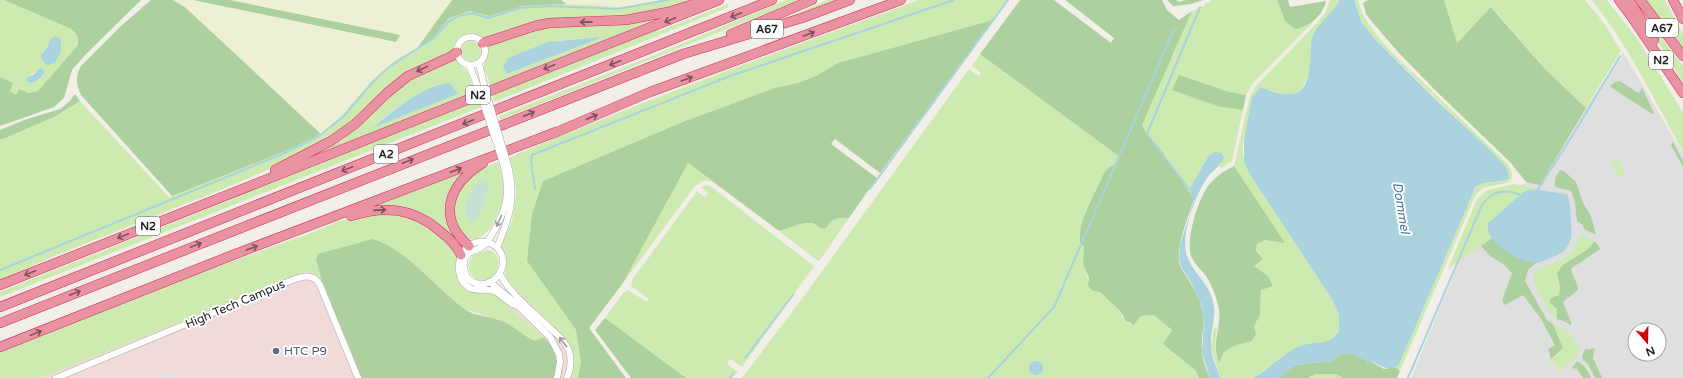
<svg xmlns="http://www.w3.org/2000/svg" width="1683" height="378" viewBox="0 0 1683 378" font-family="'Varela Round',sans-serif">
	<rect width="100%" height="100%" fill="#f2efe9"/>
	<path fill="#e0dfdf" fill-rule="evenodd" d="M1623,52L1683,154V378H1411L1467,242L1494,198L1542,175ZM1635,330H1659V354H1635Z"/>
	<path fill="#f2dad9" d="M372,226L477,317L525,267L606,378H0Z"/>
	<path fill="#eef0d5" d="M173,0H193L396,42L400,35L230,0H661L625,7L566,4L523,6L432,39L396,60L374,79L344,113L321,134L186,8Z"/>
	<path fill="#cdebb0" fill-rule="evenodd" d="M0,0H4L69,28L78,36V45L38,91L29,93L19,89L16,95L10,91L13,83L0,77ZM61,39V51L43,52L49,47V41ZM37,71L44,75L39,80L29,76Z
		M661,0H694L667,9L625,17L548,21L486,39L473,33L466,34L459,37L449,54L427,63L353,123L291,160L223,189L57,255L0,280V139H3L54,117L80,101L169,197L286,151L321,134L344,113L373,79L396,60L432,39L449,18L470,11L489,16L523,6L566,4L625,7Z
		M786,0H799L500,120L499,116L652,56Z
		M827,0H838L788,19V17Z
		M919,0H1008L993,20L838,63L818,75L798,83L775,88L685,121L543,181L527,261L576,330L581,362L579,376L578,378H570L573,372L574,358L567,340L505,278L506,261L501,249L502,242L512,221L516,195L515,181L510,157C645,100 782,50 919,0Z
		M1212,0H1277L1285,21L1304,27L1315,20L1252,84L1246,95L1232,161L1221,168L1219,165L1222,163L1209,155L1189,190L1160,148L1148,136L1142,125L1192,11L1200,8Z
		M1330,0H1339L1337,5L1312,35L1310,73L1302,88L1295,94L1289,95L1269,90C1253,117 1232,141 1249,173L1333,301L1339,315V330L1331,340L1319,343L1306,344L1284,355L1254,378H1220L1211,347L1214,327L1217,328C1215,341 1214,351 1219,363L1224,352L1234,346L1252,341L1256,334L1254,326L1260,315L1261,290L1268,276L1254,266L1257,244L1264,240L1284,242L1234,166L1250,96L1256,86L1317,23L1325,13Z
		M1354,0H1358C1366,33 1403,62 1426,85C1453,112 1481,138 1508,164C1522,188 1498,182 1484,188C1480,189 1478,193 1475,196L1400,371L1395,367L1399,365L1472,194L1479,184L1504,181L1505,166L1376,40L1362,23Z
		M1444,0H1585L1604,23L1621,51L1586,108L1545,69L1492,7L1456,43Z
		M1592,0H1607L1636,37L1683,112V152C1655,100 1628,46 1592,0Z
		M1633,0L1683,66V83L1639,11Z
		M1643,0H1665L1683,34V52Z
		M728,4L729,7L494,102L492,94L657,28L659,31Z
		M678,12L491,87L487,75L483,69L488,53L487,45L535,28ZM600,37L598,39L507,74L555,41Z
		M461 51a10 10 0 1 1 20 0a10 10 0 1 1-20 0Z
		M980,54L1120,157L1117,164L1109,167L1087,207L1083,264L1093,291L1100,292L1120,311L1122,317L1133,326L1141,316L1154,315L1173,330L1163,344L1196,371L1199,378H742L804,296L969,69L979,76L981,73L972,66Z
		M455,57L468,73L475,93L285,167L315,153L409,78ZM450,83L458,94L373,127C394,107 418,94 446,84Z
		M478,99L481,107L0,297V292L235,198V195Z
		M488,157L457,182L451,229L457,240L455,241L427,218L354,211Z
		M1618,160L1625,173L1623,176L1619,177L1611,164L1613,161Z
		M498,162C506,188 507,196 495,220C485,240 467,249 456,225C454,219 452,214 453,207C453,203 456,199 457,196C458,192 459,187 462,184C469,175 487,166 498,162Z
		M688,163L711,181V182C703,178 697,184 692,190L623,283Z
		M1514,184L1538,189L1525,191L1489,234L1492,238L1448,269L1477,199L1487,190Z
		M707,185L710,186L814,266L742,367L730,359L727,364L738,372L733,378H686L605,318L624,292L628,290L647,302L649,299L631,286L632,280L697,191L705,197L708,193L701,187Z
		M373,212L412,215L450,243L457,255L455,269L459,279L467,288L491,293L496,296L544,337L535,341L524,336L505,322L464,309L415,265L316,259L322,281L314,273L305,272L41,378H0V351L155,289L308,234L337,222Z
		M841,217L849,218L820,260L818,261L779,231L804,223H813L817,226L827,227C830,220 834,219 841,217Z
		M1579,235H1583L1595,241L1588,249L1580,255L1558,281L1560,287L1559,295L1551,298V304L1557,309V319C1549,314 1545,305 1541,297C1518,260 1554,272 1572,251C1576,247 1577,240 1579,235Z
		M488,250C506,252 499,286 477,280C467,274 465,260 476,254C480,252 484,251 488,250Z
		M1553,324L1567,330L1580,350L1572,361L1560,371L1551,359L1560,353V339Z
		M1316,374H1335L1343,378H1307Z"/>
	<path fill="#add19e" d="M4,0H141L86,54L72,70L64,98L54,107L0,126V77L13,83L10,91L16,95L19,89L29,93L38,91L78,45C79,36 76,33 69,28Z
		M151,0H173L186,8L321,134L286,151L172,196L81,95C76,84 75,77 81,66L121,26Z
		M193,0H230L400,35L396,42Z
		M452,0H561L566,4L523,6L489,16L470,11L449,18L432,39L418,47Z
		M1020,0H1054L1111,43L1114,38L1065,0H1162L1167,10L1179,20L1192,11L1142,125L1148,136L1160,148L1194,199C1189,215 1173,252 1181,268C1191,285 1200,294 1203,315C1205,326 1201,337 1202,348C1202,358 1206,369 1210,378H1199L1196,371L1163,344L1172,330L1154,315L1141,316L1133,326L1131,323L1126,321L1120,311L1100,292L1093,291L1088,286L1089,278L1083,264L1084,246L1080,243C1078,219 1095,195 1104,173L1109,167L1117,164L1120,157L980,54Z
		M1167,0H1176L1179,2L1186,0H1203L1191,4L1173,6Z
		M1277,0H1288L1290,7L1326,1C1323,15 1310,27 1295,29L1285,21Z
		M1368,0H1444L1457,43L1491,7L1545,69L1586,108L1540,185L1526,182L1510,162L1437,92L1398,52L1373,23L1366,14L1363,3Z
		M993,20L880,173L835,139L831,144L877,178L849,218C840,217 831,218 827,227L822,229L813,223H804L779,231L688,163L623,283L589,328L626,378H578L581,362L576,330L527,261L532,214L543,181L685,121L775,88L798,83L818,75L838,63Z
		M1179,75L1229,92L1246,95L1243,110L1217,106L1172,90Z
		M1620,81L1638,93L1640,92L1642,88L1654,113L1652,114L1612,88L1610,86L1615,82Z
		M74,95H76L80,101L54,117L3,139H0V130L24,120L60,109L70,101Z
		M1673,142L1683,161V167L1671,145Z
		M1234,166L1285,243L1265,240L1257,244L1256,251L1263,259L1254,266L1268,276L1273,286L1261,290L1260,315L1254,326L1256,334L1252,341L1234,346L1224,352L1219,363C1211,343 1221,330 1219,310C1217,298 1212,285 1206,276C1201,269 1194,264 1191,256C1186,239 1197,204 1206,189C1213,178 1224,171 1234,166Z
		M1560,170L1564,171L1576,182L1583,203L1591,216L1596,235L1584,229L1583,225L1577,221L1575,202L1571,191L1555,187V178Z
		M1492,238L1509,253L1519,258L1536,263L1528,270L1525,281L1547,320L1553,324L1563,348L1551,359L1548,349L1555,345L1541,319L1523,295L1505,305L1502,301L1512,273L1503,264L1490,256L1481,246Z
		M373,239C407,250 435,287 463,308C474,317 491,316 504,322C515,327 523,336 535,341L544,337C554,348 561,363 553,378H362L322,281L316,259L318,254Z
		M1595,241L1600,249L1572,268L1571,270L1578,287V290L1563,302L1571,322V326L1566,322L1557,319V309L1549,302L1551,298L1559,295L1560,287L1557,273L1563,265L1588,249Z
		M605,318L686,378H631L595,330Z
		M1586,348L1587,350L1595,348L1593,358L1602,378H1595L1588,364L1583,360L1582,356Z
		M1349,353L1370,361L1384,369L1395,367L1400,371L1397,378H1343L1335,374H1316L1307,378H1279L1294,365L1331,361L1340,355Z
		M1577,361C1584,364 1588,371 1591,378H1583L1577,369L1572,368Z"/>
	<path fill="#c6e0d4" d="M481,180H484L488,187L487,194L485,195C486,204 480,219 471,223C459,208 468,191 481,180Z"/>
	<path fill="#e2e2e2" d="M175,369L179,378H154Z"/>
	<path fill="#aad3df" d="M1339,0H1354L1362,23L1376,40L1432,96L1495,155L1505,166L1508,172L1509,178C1499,185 1484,179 1475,188L1399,365C1387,372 1382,366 1371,361L1367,364L1366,360L1349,353L1340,355L1331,361L1294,365L1279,378H1254C1270,368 1289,347 1307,344C1319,341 1332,345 1339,330V315L1333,301L1249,173L1244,162V140L1252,98L1260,87C1269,90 1280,95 1290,94C1315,94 1309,52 1312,37C1313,31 1332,11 1337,5Z
		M55,36L61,39V51L55,63L48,65L44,63L40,56L48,47L49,41Z
		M600,37L598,39L507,74L503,67L508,58L548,42Z
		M40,68L43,69L45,72L41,78L32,83L26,81L27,78L34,74Z
		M450,83L458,94L372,128C392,112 423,85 450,83Z
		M1215,152L1221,153L1224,157C1221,166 1212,171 1207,178C1195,195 1180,236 1187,256C1193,273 1208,282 1213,301C1217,317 1210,330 1211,346C1211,357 1217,367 1220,378H1210L1202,352L1204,320L1201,304L1191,282L1181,267L1179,258L1180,245L1194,200L1189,190L1209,155Z
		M1532,189L1567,194C1571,202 1570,212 1571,221C1573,240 1570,251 1551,258C1547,259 1542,262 1537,263C1520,264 1484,242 1488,223L1525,191Z
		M1029 368a7 7 0 1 1 14 0a7 7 0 1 1-14 0Z"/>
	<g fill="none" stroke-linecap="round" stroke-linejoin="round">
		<path stroke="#aad3df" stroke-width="2" d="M535,189L531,161L532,155L730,76L954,0
			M870,189L1008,0
			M1189,189L1147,134L1200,7
			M1537,191L1574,133L1620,56
			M0,270L280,155L318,137L343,117L374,81L388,68L404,57L433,39L449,21L459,16L472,13L488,18L520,8L549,6L617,9L668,0
			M745,358L793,295
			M730,378L733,373
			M988,378L1054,307L1174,29
			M1408,378L1482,205C1493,190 1506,188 1522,196"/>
		<defs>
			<path id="minor" d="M457 51a14 14 0 1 1 28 0a14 14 0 1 1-28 0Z
				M479,63L484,85
				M469,65L478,87
				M503,163C510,190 508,207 494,231C491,236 488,243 483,246C476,251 469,250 465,258C462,265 465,273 468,279C493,298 518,259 492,244C486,241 480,241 474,243C456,250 453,279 470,288C479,292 488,288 494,291C503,295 507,303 517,306
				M497,248C510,216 517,196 507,162
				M500,274C510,294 536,314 552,330C559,336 566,342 569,351C572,361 571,369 567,378
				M490,282L513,301L550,337L559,354L560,362L557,378
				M56,378L290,281C301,277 313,272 320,285L358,378"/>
			<path id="highway" d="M1619,0L1631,16L1683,93
				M1629,0L1654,40
				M1640,0L1683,56
				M1673,0L1683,19
				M731,34L812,0
				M483,43L535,26L549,23L626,20L668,12L707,0
				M552,134L650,92L901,0
				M275,170L331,141L355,124L387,93L408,76L452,56L457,52
				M351,216C385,205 414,208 441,232C449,238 457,246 461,255
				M469,246C436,217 449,184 483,163
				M0,285L719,0
				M0,307L772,0
				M0,323L683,54L802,18L850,0
				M0,347L225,258L556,132"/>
		</defs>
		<use href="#minor" stroke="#a9a9a9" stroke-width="7"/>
		<use href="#highway" stroke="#dc2a67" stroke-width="10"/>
		<use href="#minor" stroke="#fff" stroke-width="6"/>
		<use href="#highway" stroke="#e892a2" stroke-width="9"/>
		<defs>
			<path id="minor-bridge" d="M484,85L507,162
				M478,87L503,163"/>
		</defs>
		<use href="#minor-bridge" stroke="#a9a9a9" stroke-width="7" stroke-linecap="butt"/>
		<use href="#minor-bridge" stroke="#fff" stroke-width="6"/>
	</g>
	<defs><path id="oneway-shaft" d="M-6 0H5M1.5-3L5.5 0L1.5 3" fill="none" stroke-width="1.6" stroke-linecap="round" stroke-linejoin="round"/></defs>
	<g stroke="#7b545c">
		<use href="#oneway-shaft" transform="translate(736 15) rotate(158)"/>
		<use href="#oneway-shaft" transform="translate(670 20) rotate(158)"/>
		<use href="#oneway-shaft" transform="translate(586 22) rotate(179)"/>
		<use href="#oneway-shaft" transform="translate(809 34) rotate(-20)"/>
		<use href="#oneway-shaft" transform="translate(615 63) rotate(158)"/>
		<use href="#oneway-shaft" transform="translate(549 67) rotate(158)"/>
		<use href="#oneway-shaft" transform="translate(422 69) rotate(154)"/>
		<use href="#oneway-shaft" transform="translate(687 79) rotate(-20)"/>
		<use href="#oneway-shaft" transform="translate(529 114) rotate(-21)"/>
		<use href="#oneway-shaft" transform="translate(592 117) rotate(-23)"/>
		<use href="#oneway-shaft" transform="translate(468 122) rotate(158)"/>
		<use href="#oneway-shaft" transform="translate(408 161) rotate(-22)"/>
		<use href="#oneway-shaft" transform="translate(347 169) rotate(158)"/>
		<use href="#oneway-shaft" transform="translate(456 170) rotate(-21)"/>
		<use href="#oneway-shaft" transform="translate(380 210) rotate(-4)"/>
		<use href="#oneway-shaft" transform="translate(123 236) rotate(158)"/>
		<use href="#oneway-shaft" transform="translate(196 245) rotate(-22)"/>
		<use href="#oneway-shaft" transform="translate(252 248) rotate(-20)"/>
		<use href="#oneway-shaft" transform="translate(30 273) rotate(158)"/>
		<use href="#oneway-shaft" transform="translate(75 293) rotate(-22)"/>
		<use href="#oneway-shaft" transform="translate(36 333) rotate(-22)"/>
	</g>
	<g stroke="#9c9c9c">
		<use href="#oneway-shaft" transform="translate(499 221) rotate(114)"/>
		<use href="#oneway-shaft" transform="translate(563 342) rotate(-127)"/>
	</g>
	<circle fill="#5c6f8a" stroke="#fff" stroke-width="1.5" cx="276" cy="351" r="4"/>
	<g text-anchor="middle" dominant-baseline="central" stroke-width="4" stroke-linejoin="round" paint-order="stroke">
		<g fill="#fff" stroke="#646464" stroke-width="1">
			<rect x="1646" y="19" width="32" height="18" rx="3"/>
			<rect x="751" y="20" width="32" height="18" rx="3"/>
			<rect x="1649" y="51" width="24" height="18" rx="3"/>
			<rect x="466" y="86" width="24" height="18" rx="3"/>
			<rect x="374" y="145" width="24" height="18" rx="3"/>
			<rect x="136" y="217" width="24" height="18" rx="3"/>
		</g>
		<g font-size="11" font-weight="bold" fill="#222">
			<text x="1662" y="28">A67</text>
			<text x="767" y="29">A67</text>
			<text x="1661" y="60">N2</text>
			<text x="478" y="95">N2</text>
			<text x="386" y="154">A2</text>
			<text x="148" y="226">N2</text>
		</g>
		<g font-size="12" fill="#222" stroke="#fff">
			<text transform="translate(235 304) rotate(-23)">High Tech Campus</text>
		</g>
		<g font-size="12" fill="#4e5e75" stroke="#fff" text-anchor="start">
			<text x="284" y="351">HTC P9</text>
		</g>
		<g font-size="13" font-style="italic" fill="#4a7aab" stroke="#fff">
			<text transform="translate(1401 208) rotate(81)">Dommel</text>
		</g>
	</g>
	<g transform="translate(1647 342) rotate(160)"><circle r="19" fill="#ffffff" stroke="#a7a7a7"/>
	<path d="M0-3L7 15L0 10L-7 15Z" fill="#d40000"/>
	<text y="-6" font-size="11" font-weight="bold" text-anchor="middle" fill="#222222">N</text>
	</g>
</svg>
